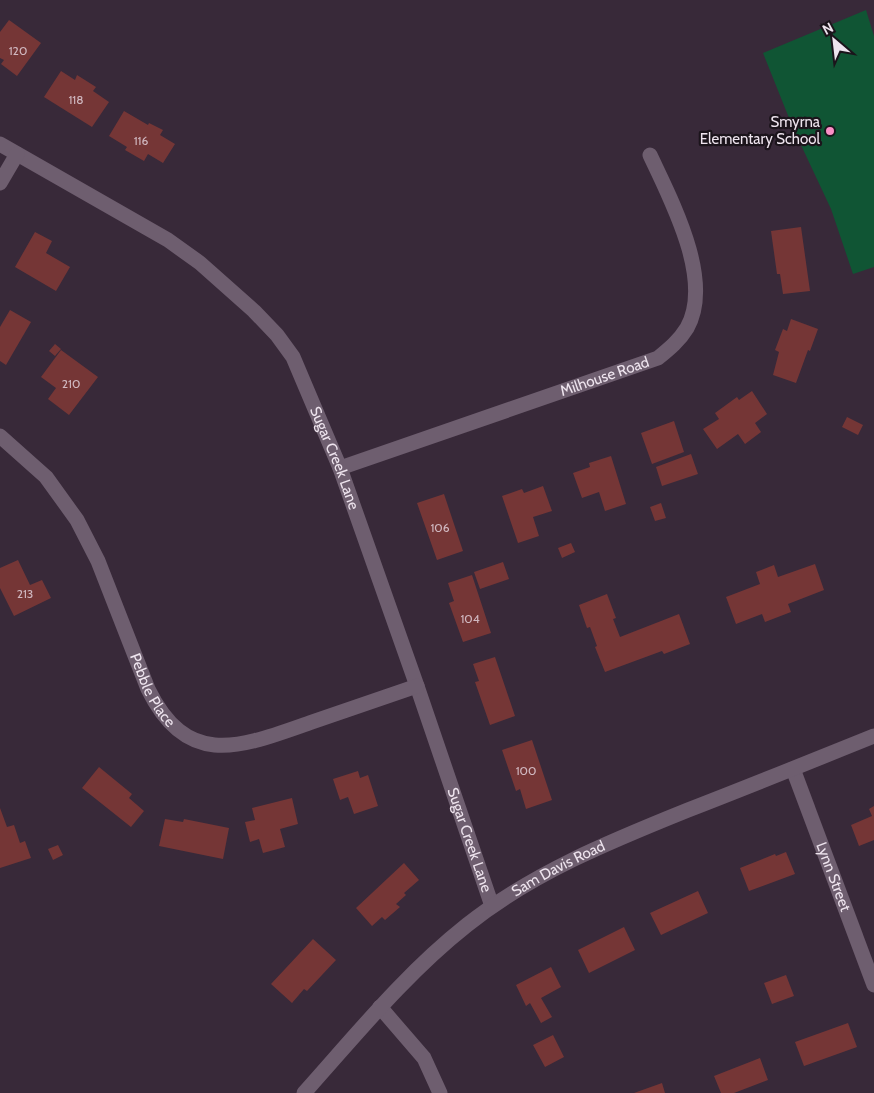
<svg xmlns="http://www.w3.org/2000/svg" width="874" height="1093" viewBox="0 0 874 1093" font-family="Cabin,sans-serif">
	<rect width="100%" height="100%" fill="#382939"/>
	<path fill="#105534" d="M866,10L874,36V267L853,274L831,209L793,128L763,53Z"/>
	<path fill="#753636" d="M9,20L41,43L17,76L1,64L4,60L0,58V32Z
		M61,71L75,80L77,75L96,87L93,91L109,102L92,127L44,97Z
		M124,111L148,125L149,123L163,130L160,135L175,144L163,163L148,154L144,161L125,150L127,147L109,136Z
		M801,227L810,291L783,294L780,274H777L771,231Z
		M35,232L52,241L46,253L70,267L56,291L15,267Z
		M10,310L31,322L6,365L0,361V327Z
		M791,319L818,329L810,351L808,350L796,383L773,375L779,352L775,350L783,329L787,331Z
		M55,344L61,349L55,356L49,351Z
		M61,350L98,377L69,415L48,399L56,388L41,377Z
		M752,391L767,414L755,423L761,432L745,444L738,434L717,449L703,429L719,419L715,413L737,397L739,400Z
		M847,417L863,425L858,435L842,427Z
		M674,421L684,452L652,464L641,433Z
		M691,454L698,474L662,486L656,467Z
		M611,456L626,504L605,511L599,492L582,498L573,473L590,467L589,463Z
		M543,486L552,511L533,517L539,536L518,543L502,496L522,489L524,493Z
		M444,494L463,551L437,560L417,503Z
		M661,503L666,518L655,521L650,507Z
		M571,543L575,552L562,558L558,548Z
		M18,560L30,585L42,580L51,598L14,616L0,588V568Z
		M503,562L509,579L480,589L474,572Z
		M815,564L824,590L788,604L791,612L765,622L762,614L736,624L726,597L760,584L756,572L774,565L778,577Z
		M472,575L491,633L463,642L449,603L454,601L448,583Z
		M607,594L616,618L613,619L620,637L679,614L690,644L664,654L662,651L605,672L595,647L597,646L590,627L587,628L579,605Z
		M495,657L515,716L490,725L475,682L479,681L473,664Z
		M532,740L552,800L526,809L520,789L516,791L502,750Z
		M99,767L132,794L129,798L144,811L131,827L82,788Z
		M358,771L360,778L368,775L378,806L354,814L348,797L340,800L333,779Z
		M292,798L298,824L280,829L285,847L263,853L259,839L250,842L245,822L255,820L252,808Z
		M874,806V840L859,846L851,825L872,816L869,809Z
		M0,808L7,827L14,825L20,843L25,841L31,858L0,868Z
		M165,819L183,822L184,819L229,828L223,859L159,846Z
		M58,845L63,855L53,860L48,849Z
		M786,852L795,874L749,891L740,868L775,854L776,856Z
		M404,863L419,880L404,893L406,895L396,904L400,907L385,920L382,917L372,926L356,908Z
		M698,891L708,913L661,935L650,913Z
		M624,927L635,950L589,973L578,950Z
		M313,939L336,960L307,991L304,989L292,1003L271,984Z
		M551,967L561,987L541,998L552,1017L541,1023L530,1003L526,1006L516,985Z
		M786,975L794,996L772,1004L764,983Z
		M848,1023L857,1047L804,1066L795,1042Z
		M553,1035L564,1057L545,1067L533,1045Z
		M760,1058L768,1080L734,1093H721L714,1076Z
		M662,1083L665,1093H634Z"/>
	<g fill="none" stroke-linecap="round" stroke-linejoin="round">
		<g stroke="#6e5e6f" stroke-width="15">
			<path id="s1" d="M0,144L168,240L200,263L254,311L277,335L293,357L340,468L417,686L492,906"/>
			<path d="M0,183L17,154"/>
			<path id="s2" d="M0,436L46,477L77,520L98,561L148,689C188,771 243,746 312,722C347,710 382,698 417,686"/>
			<path id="s3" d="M340,468L658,358C669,349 679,341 687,328C714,280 671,200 650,155"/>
			<path id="s4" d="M793,769L874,985"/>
			<path d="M380,1007L424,1058L440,1093"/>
			<path id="s5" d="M304,1093C356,1035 405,974 467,925C532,873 611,841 688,810C750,786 812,761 874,736"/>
		</g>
	</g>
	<circle fill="#fb8fc6" stroke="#1b141b" stroke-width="2" cx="830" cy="131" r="5"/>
	<g text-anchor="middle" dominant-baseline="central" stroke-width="4.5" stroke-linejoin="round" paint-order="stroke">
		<g font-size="12" fill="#d0b8c0">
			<text x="18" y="50">120</text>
			<text x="76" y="99">118</text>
			<text x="141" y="140">116</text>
			<text x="71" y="383">210</text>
			<text x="440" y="527">106</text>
			<text x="25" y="593">213</text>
			<text x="470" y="618">104</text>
			<text x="526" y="770">100</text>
		</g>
		<g font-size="15" fill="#eee4ee" stroke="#1b141b" text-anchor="end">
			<text x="820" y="122">Smyrna<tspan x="820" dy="17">Elementary School</tspan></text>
		</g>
		<g font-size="15" fill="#eee4ee" stroke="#1b141b">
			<text stroke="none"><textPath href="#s3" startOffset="280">Milhouse Road</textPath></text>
			<text stroke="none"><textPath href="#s1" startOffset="475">Sugar Creek Lane</textPath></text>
			<text stroke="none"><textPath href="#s2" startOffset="301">Pebble Place</textPath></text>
			<text stroke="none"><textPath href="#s1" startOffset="880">Sugar Creek Lane</textPath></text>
			<text stroke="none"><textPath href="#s5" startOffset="342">Sam Davis Road</textPath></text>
			<text stroke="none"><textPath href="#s4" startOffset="115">Lynn Street</textPath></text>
		</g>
	</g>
	<g transform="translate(834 40) rotate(332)" stroke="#1b141b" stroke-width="4" paint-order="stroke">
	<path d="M0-4L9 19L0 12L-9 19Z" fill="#eee4ee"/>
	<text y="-8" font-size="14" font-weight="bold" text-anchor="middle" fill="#eee4ee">N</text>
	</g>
</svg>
